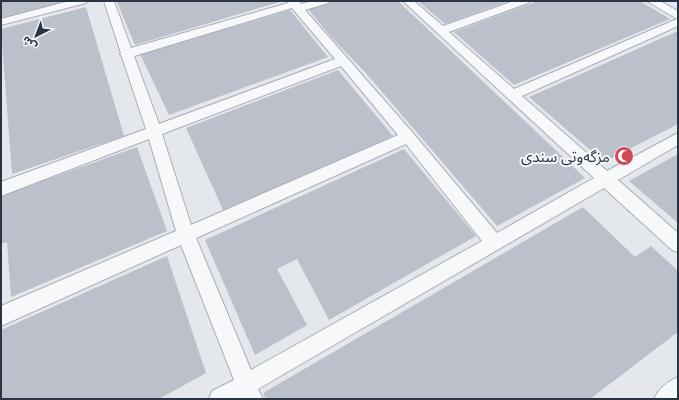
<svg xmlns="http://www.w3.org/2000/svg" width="679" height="400" viewBox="0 0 679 400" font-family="'Space Grotesk','Noto Sans Arabic',sans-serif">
	<rect width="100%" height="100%" fill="#e4e7ec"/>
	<path fill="#bbc0ca" d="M1,1H69V2L1,19Z
		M120,1H283L135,45L117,2Z
		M335,1H398L585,178L497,226L365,72L332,38L308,9Z
		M418,1H509L445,24Z
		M538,1H640L670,19L514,85L454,32Z
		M86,7L124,136L12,174L1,29Z
		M290,10L328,57L169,115L140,54Z
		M678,31V124L604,162L529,97Z
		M338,70L393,136L224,212L186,128Z
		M137,147L167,231L11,297L7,242L1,244V196Z
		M404,149L476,236L329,320L297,259L277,269L307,325L255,355L205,240Z
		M678,154V223L629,181Z
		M583,207L635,257L651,246L678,271V332L590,399H266L263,393Z
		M167,256L206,373L159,399H1V330Z"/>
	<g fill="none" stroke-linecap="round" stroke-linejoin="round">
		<defs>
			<path id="minor" d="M69,1H87L86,3L1,25V19Z
				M104,1H114L131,48L288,3L287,1H298L301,4L312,1H329L328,3L305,10L413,133L497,233L594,178L403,1H414L443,26L514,1H529L528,3L449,32L514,89L677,19L647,1H660L678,11V26L522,96L607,171L678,133V145L618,180L678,233V252L672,250L604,188L258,389L263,399H209L212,391L234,380L181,245L1,326V306L176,231L149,139L1,196V182L146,129L122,57L120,54L121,53ZM292,8L335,59L159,124L134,56ZM341,66L398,135L191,225L162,134ZM406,144L482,241L251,370L196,238Z
				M678,377V399H654C659,388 667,382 678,377Z"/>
		</defs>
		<use href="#minor" stroke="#a9aeb7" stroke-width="2"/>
		<use href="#minor" fill="#f7f8fa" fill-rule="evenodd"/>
	</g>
	<defs>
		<symbol id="mosque-disc" viewBox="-11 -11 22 22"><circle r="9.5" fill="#d1495b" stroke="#f4f6f9"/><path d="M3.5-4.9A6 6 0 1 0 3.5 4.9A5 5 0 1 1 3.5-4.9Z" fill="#fff"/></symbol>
	</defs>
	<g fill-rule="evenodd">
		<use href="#mosque-disc" x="613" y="145" width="22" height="22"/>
	</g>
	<g text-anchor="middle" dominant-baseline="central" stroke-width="4" stroke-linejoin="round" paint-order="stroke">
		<g font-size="15" fill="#2b3445" stroke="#f4f6f9" text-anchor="end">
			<text x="610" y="156">مزگەوتی سندی</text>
		</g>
	</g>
	<rect width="679" height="400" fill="none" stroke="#2b3445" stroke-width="4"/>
	<g transform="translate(36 36) rotate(222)" stroke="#f4f6f9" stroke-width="3" paint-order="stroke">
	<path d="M0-3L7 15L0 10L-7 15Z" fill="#2b3445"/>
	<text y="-6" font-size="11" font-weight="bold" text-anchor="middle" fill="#2b3445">ش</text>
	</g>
</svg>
